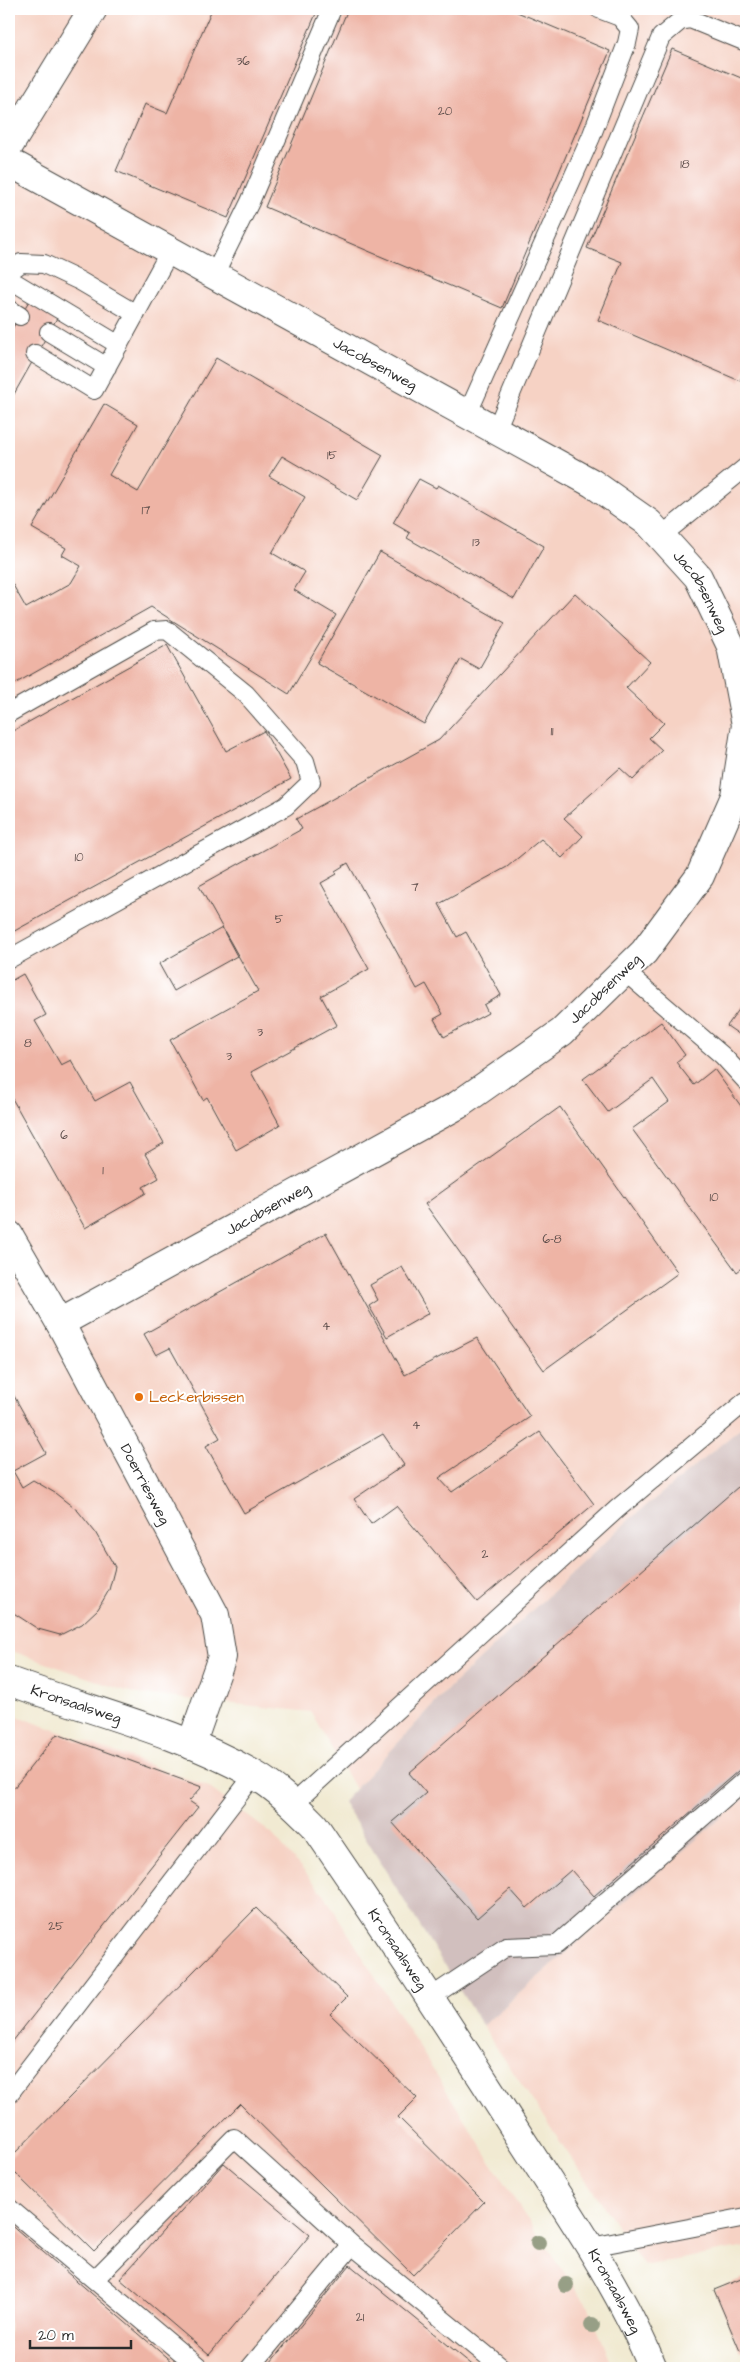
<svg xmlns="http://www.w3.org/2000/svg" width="755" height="2377" viewBox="0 0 755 2377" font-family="'Architects Daughter',sans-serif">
	<rect width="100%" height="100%" fill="#fff"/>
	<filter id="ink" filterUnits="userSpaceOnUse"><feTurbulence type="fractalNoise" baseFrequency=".02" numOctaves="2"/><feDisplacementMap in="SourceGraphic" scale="10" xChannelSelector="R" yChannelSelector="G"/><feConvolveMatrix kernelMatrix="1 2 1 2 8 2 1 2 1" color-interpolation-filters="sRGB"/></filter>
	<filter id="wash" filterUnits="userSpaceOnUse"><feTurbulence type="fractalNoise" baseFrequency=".0096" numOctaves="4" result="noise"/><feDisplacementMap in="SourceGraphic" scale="20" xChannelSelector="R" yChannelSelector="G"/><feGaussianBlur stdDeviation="1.12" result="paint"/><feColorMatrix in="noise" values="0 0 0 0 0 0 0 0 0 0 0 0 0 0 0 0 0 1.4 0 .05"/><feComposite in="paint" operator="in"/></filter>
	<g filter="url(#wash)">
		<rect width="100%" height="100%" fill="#f1ead2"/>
		<path fill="#f6d2c4" d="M9,9H746V1424L629,1520L450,1687L355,1789L311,1712L139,1694L120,1689L9,1650Z
			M9,1713L207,1786L272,1834L323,1893L523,2213L587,2305L614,2368H9Z
			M746,1796V2247L644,2266L482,2026Z"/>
		<path fill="#d1bfbe" d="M746,1424V1796L482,2026L343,1802L450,1687L629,1520Z"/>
		<g id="blocks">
			<path fill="#eeb4a5" d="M212,9H318L228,218L116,171L145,104L167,113Z
				M348,9H510L610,51L502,308L265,207Z
				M672,49L746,80V366L740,381L598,320L622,262L587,248Z
				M29,301L57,318L9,403V334Z
				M216,358L383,455L357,500L282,456L269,476L305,497L272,553L305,572L294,590L336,615L289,694L151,607L9,687V578L26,608L71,583L81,566L62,555L66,548L32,528L104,404L138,424L109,475L138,492Z
				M419,479L436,488L438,485L544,546L514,599L407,538L410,533L393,523Z
				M380,552L505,623L479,669L461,659L424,724L317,663Z
				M575,593L650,662L626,688L664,723L649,738L662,750L633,780L620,768L564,818L583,836L562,858L541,839L507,867L439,904L457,937L466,932L501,995L484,1005L488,1013L444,1037L434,1019L443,1014L426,984L417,989L348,863L335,871L337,874L321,883L369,969L321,996L337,1025L251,1072L280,1125L236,1150L207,1097L203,1100L170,1040L258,991L199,886L302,829L296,819L439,740Z
				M167,645L226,751L264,731L291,779L9,934V733Z
				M222,928L237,956L174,991L159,964Z
				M23,974L46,1015L35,1021L61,1065L71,1060L95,1101L130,1082L164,1143L145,1154L159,1178L143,1187L146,1193L85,1228L9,1093V982Z
				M746,1000V1039L727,1026Z
				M661,1022L685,1055L676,1062L694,1085L714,1069L746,1113V1265L737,1272L632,1129L669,1102L653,1079L608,1112L583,1079Z
				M560,1107L678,1273L544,1370L425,1204Z
				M326,1233L405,1375L477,1338L530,1417L439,1478L452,1492L540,1432L594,1504L477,1602L396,1506L371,1524L354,1499L404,1465L383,1434L244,1513L206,1446L220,1438L170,1348L156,1355L144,1334Z
				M402,1267L429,1313L387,1337L369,1306L378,1300L370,1285Z
				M9,1387L46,1453L13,1471L22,1487L33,1480L55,1493L78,1511L95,1532L115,1567L109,1590L98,1609L82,1624L60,1635L38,1629L9,1610Z
				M746,1480V1764L594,1896L571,1870L527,1908L510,1889L477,1918L392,1822L426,1793L409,1773Z
				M57,1734L202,1787L189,1801L198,1807L9,2046V1794Z
				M256,1908L347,1997L330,2014L417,2098L398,2117L484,2202L413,2275L240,2104L94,2251L9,2167V2159Z
				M224,2163L310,2235L209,2355L120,2279Z
				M9,2223L179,2368H9Z
				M350,2265L476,2368H266Z
				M746,2277V2348L740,2351L714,2290Z"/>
		</g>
	</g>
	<g filter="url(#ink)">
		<use href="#blocks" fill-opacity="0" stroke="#494844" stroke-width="1"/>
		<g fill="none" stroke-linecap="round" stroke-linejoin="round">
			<defs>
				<path id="service" d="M9,272L21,263L44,264L80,281L136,314
					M214,275L250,202L332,9
					M9,279L119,345
					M9,309L20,316
					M49,332L107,367
					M35,354L94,390L170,251
					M467,415L591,137L627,43L630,29L620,17L599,9
					M496,430L661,37L680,21L690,19L746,42
					M661,536L746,467
					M9,713L154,631L167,630L246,694L305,761L311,782L286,806L9,959
					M624,971L723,1056L746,1081
					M293,1804L617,1509L746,1401
					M431,1997L506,1947L556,1945L746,1779
					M9,2094L254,1775
					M9,2208L199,2368
					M591,2247L746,2217
					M95,2279L234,2138L352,2245L502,2368
					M250,2368L352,2245"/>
				<g id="minor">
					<path d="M9,146L93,9"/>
					<path id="s1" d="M9,162L592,483L649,523L698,577L731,646L746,725L735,796L700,876L644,952L562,1032L458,1105L60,1323"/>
					<path id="s2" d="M9,1235L60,1323L215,1615L222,1657L191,1745"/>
					<path id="s3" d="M9,1681C90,1711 178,1731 253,1774C276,1787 296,1807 314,1825C386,1930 455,2035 523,2142C570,2215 620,2287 653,2368"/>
				</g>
			</defs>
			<use href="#service" stroke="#494844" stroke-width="20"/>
			<use href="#minor" stroke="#494844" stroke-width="30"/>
			<use href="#service" stroke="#fff" stroke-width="18"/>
			<use href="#minor" stroke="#fff" stroke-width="28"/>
		</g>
		<g fill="#979f86">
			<circle cx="538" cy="2243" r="8"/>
			<circle cx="566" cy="2285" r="8"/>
			<circle cx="592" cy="2325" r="8"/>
		</g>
	</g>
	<circle fill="#e8710a" stroke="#fff" stroke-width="2" cx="139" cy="1397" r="5"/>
	<g text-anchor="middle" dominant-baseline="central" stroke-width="4" stroke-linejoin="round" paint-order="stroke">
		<g font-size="12" fill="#5c4d4a">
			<text x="243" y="61">36</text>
			<text x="445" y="111">20</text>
			<text x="685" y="164">18</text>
			<text x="332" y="455">15</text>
			<text x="146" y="510">17</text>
			<text x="476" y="542">13</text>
			<text x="552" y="731">11</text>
			<text x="79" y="857">10</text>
			<text x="415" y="887">7</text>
			<text x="279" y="919">5</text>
			<text x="260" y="1032">3</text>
			<text x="28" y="1043">8</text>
			<text x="229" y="1056">3</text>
			<text x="64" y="1135">6</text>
			<text x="103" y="1170">1</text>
			<text x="714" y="1197">10</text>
			<text x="552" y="1239">6-8</text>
			<text x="326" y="1326">4</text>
			<text x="416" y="1425">4</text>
			<text x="485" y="1554">2</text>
			<text x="56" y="1926">25</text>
			<text x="360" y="2317">21</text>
		</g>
		<g font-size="15" fill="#2b2b2b" stroke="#fff">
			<text stroke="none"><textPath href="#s1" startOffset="418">Jacobsenweg</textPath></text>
			<text stroke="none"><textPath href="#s1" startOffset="822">Jacobsenweg</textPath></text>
			<text transform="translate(605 989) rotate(-44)">Jacobsenweg</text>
			<text transform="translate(268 1209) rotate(-29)">Jacobsenweg</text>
			<text stroke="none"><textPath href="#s2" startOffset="284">Doerriesweg</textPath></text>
			<text stroke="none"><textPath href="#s3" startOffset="71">Kronsaalsweg</textPath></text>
			<text stroke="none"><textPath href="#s3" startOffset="491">Kronsaalsweg</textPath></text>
			<text stroke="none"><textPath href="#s3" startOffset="896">Kronsaalsweg</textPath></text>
		</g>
		<g font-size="15" fill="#c56008" stroke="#fff" text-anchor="start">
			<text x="149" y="1397">Leckerbissen</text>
		</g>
	</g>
	<rect width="755" height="2377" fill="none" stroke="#fff" stroke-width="30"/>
	<path d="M30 2340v8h101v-8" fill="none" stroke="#2b2b2b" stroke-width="2.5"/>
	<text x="38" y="2340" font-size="15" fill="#2b2b2b" stroke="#ffffff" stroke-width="4" paint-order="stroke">20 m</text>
</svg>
